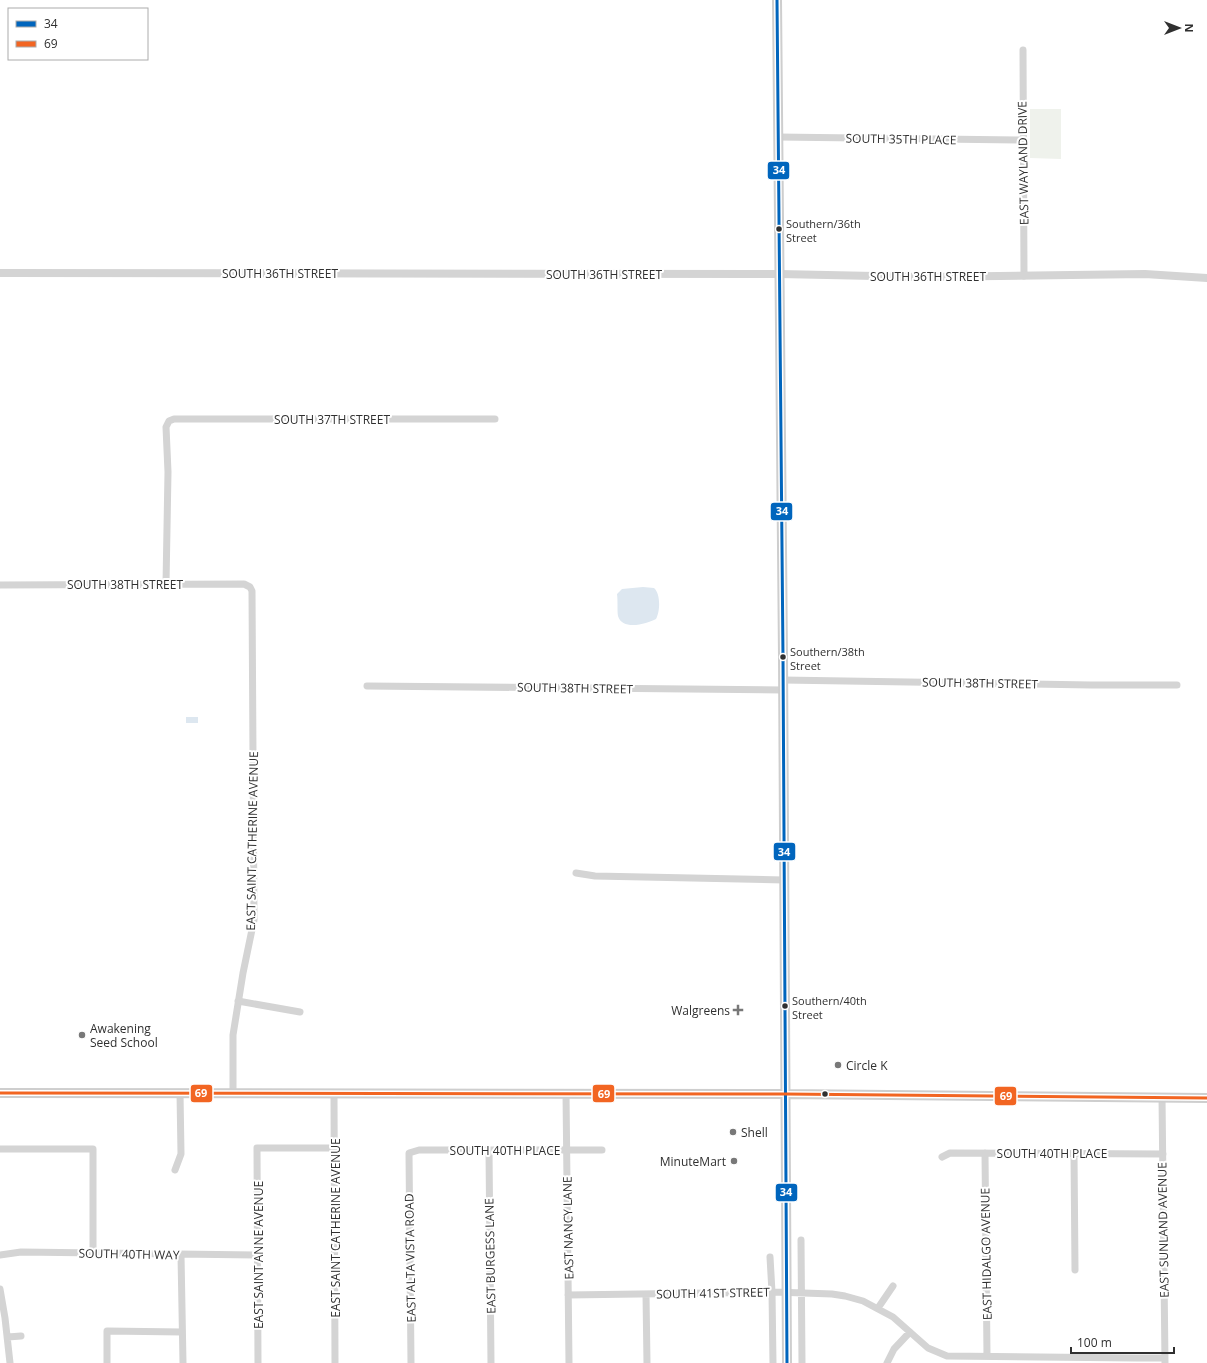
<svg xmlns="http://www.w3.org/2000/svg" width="1207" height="1363" viewBox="0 0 1207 1363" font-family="'Open Sans',sans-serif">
	<rect width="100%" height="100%" fill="#fff"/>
	<path fill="#eff2ec" d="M1030,109H1061V159L1030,158Z"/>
	<path fill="#dde7f0" d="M643,587L654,588C661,594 660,612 656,619C647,624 622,631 618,616C617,610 618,601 617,594L622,589Z
		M186,717H198V723H186Z"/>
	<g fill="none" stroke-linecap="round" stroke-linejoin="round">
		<path stroke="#d4d4d4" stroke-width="7" d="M1023,50L1024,276
			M778,137L1023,140
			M166,584L168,472L166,427L169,421L174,419H495
			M0,585L244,584L250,587L252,591L254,920L243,973L233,1035V1093
			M783,680L1091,685H1177
			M367,686L783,690
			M576,873L595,876L784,880
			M238,1001L300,1012
			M334,1093L335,1363
			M566,1093L569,1363
			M1162,1097L1165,1363
			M0,1149H93V1253
			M489,1150L491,1363
			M985,1153L987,1356
			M1074,1153L1075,1270
			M942,1157L950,1153L1163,1154
			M175,1170L181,1154L180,1093
			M801,1240L802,1363
			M0,1255L21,1252L258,1255
			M181,1255L183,1363
			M770,1257L772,1292L773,1363
			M0,1289L5,1318L10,1363
			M646,1294L647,1363
			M568,1295L775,1292L832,1294L845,1296L863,1301L893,1317L928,1348L947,1356L1136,1358H1165
			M878,1308L893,1286
			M8,1337L21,1336
			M107,1363V1331L182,1332
			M258,1363L257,1148H334
			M411,1363L409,1153L419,1150H602
			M887,1363L894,1349L910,1332"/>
		<path stroke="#d4d4d4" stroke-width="8" d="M0,273L779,274L923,277L1145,274L1207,278"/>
		<path stroke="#cecece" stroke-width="10" d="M777,0L783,657L787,1363
			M0,1093L785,1094L1207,1098"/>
		<defs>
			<path id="bus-1" d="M777,0L783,657L787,1363"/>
			<path id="bus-2" d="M0,1093L785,1094L1207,1098"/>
		</defs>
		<use href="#bus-1" stroke="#fff" stroke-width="6"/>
		<use href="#bus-2" stroke="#fff" stroke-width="6"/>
		<use href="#bus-1" stroke="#0065bd" stroke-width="3"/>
		<use href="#bus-2" stroke="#f26522" stroke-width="3"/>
	</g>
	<g fill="#303030" stroke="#fff" stroke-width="1.5">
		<circle cx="779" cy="229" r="3.5"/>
		<circle cx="783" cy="657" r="3.5"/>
		<circle cx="785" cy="1006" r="3.5"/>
		<circle cx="825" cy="1094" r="3.5"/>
	</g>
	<g fill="#787878" stroke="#fff" stroke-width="1.5">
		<path d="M736 1004h4v4h4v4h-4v4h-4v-4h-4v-4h4z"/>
		<circle cx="82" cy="1035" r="4"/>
		<circle cx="838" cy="1065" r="4"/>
		<circle cx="733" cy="1132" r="4"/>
		<circle cx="734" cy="1161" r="4"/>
	</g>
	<g text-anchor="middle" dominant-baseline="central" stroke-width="4" stroke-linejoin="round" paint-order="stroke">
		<g font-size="11" fill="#303030" stroke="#fff" text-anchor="start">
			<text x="786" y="223">Southern/36th<tspan x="786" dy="14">Street</tspan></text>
			<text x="790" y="651">Southern/38th<tspan x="790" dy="14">Street</tspan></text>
			<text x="792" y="1000">Southern/40th<tspan x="792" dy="14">Street</tspan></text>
		</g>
		<g font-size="12" fill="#303030" stroke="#fff">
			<text transform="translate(901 139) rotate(1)">SOUTH 35TH PLACE</text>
			<text transform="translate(1023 163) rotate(-91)">EAST WAYLAND DRIVE</text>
			<text x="280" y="273">SOUTH 36TH STREET</text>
			<text x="604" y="274">SOUTH 36TH STREET</text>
			<text x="928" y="276">SOUTH 36TH STREET</text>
			<text x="332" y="419">SOUTH 37TH STREET</text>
			<text x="125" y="584">SOUTH 38TH STREET</text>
			<text transform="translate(980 683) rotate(1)">SOUTH 38TH STREET</text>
			<text transform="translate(575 688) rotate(1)">SOUTH 38TH STREET</text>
			<text transform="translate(252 841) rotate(-89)">EAST SAINT CATHERINE AVENUE</text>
			<text x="505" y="1150">SOUTH 40TH PLACE</text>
			<text x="1052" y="1153">SOUTH 40TH PLACE</text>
			<text transform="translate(335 1228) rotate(-90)">EAST SAINT CATHERINE AVENUE</text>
			<text transform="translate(568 1228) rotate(-91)">EAST NANCY LANE</text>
			<text transform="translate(1163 1230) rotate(-91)">EAST SUNLAND AVENUE</text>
			<text transform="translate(129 1254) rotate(1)">SOUTH 40TH WAY</text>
			<text transform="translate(986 1254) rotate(-91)">EAST HIDALGO AVENUE</text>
			<text transform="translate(258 1255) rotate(-90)">EAST SAINT ANNE AVENUE</text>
			<text transform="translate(490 1256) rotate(-91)">EAST BURGESS LANE</text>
			<text transform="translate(410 1258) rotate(-91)">EAST ALTA VISTA ROAD</text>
			<text transform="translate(713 1293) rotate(-1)">SOUTH 41ST STREET</text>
		</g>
		<g font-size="12" fill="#303030" stroke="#fff" text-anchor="start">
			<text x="730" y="1010" text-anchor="end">Walgreens</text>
			<text x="90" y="1028">Awakening<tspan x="90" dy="14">Seed School</tspan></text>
			<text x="846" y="1065">Circle K</text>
			<text x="741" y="1132">Shell</text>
			<text x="726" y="1161" text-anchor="end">MinuteMart</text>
		</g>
	</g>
	<g stroke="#fff" stroke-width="1.5">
		<rect x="767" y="161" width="23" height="19" rx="4" fill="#0065bd"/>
		<rect x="770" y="502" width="23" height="19" rx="4" fill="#0065bd"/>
		<rect x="773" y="842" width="23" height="19" rx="4" fill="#0065bd"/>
		<rect x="190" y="1084" width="23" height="19" rx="4" fill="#f26522"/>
		<rect x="592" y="1084" width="23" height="19" rx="4" fill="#f26522"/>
		<rect x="994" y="1086" width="23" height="20" rx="4" fill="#f26522"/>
		<rect x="775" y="1183" width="23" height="19" rx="4" fill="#0065bd"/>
	</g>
	<g font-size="11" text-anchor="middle" font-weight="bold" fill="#fff">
		<text x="779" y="174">34</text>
		<text x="782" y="515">34</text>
		<text x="784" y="856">34</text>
		<text x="201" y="1097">69</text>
		<text x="604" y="1098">69</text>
		<text x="1006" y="1100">69</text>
		<text x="786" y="1196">34</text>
	</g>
	<rect x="8" y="8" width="140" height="52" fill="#ffffff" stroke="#acacac"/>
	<rect x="16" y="21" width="20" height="6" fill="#0065bd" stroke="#acacac"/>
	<text x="44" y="28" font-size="12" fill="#303030">34</text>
	<rect x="16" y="41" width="20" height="6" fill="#f26522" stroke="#acacac"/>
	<text x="44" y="48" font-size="12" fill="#303030">69</text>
	<g transform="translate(1179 28) rotate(90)" stroke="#ffffff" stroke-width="3" paint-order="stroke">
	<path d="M0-3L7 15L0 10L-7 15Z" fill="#303030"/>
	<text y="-6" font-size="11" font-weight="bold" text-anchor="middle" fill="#303030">N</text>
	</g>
	<path d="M1071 1347v6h103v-6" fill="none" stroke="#303030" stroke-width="2"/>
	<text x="1077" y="1347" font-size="12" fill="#303030" stroke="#ffffff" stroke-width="3" paint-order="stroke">100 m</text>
</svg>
